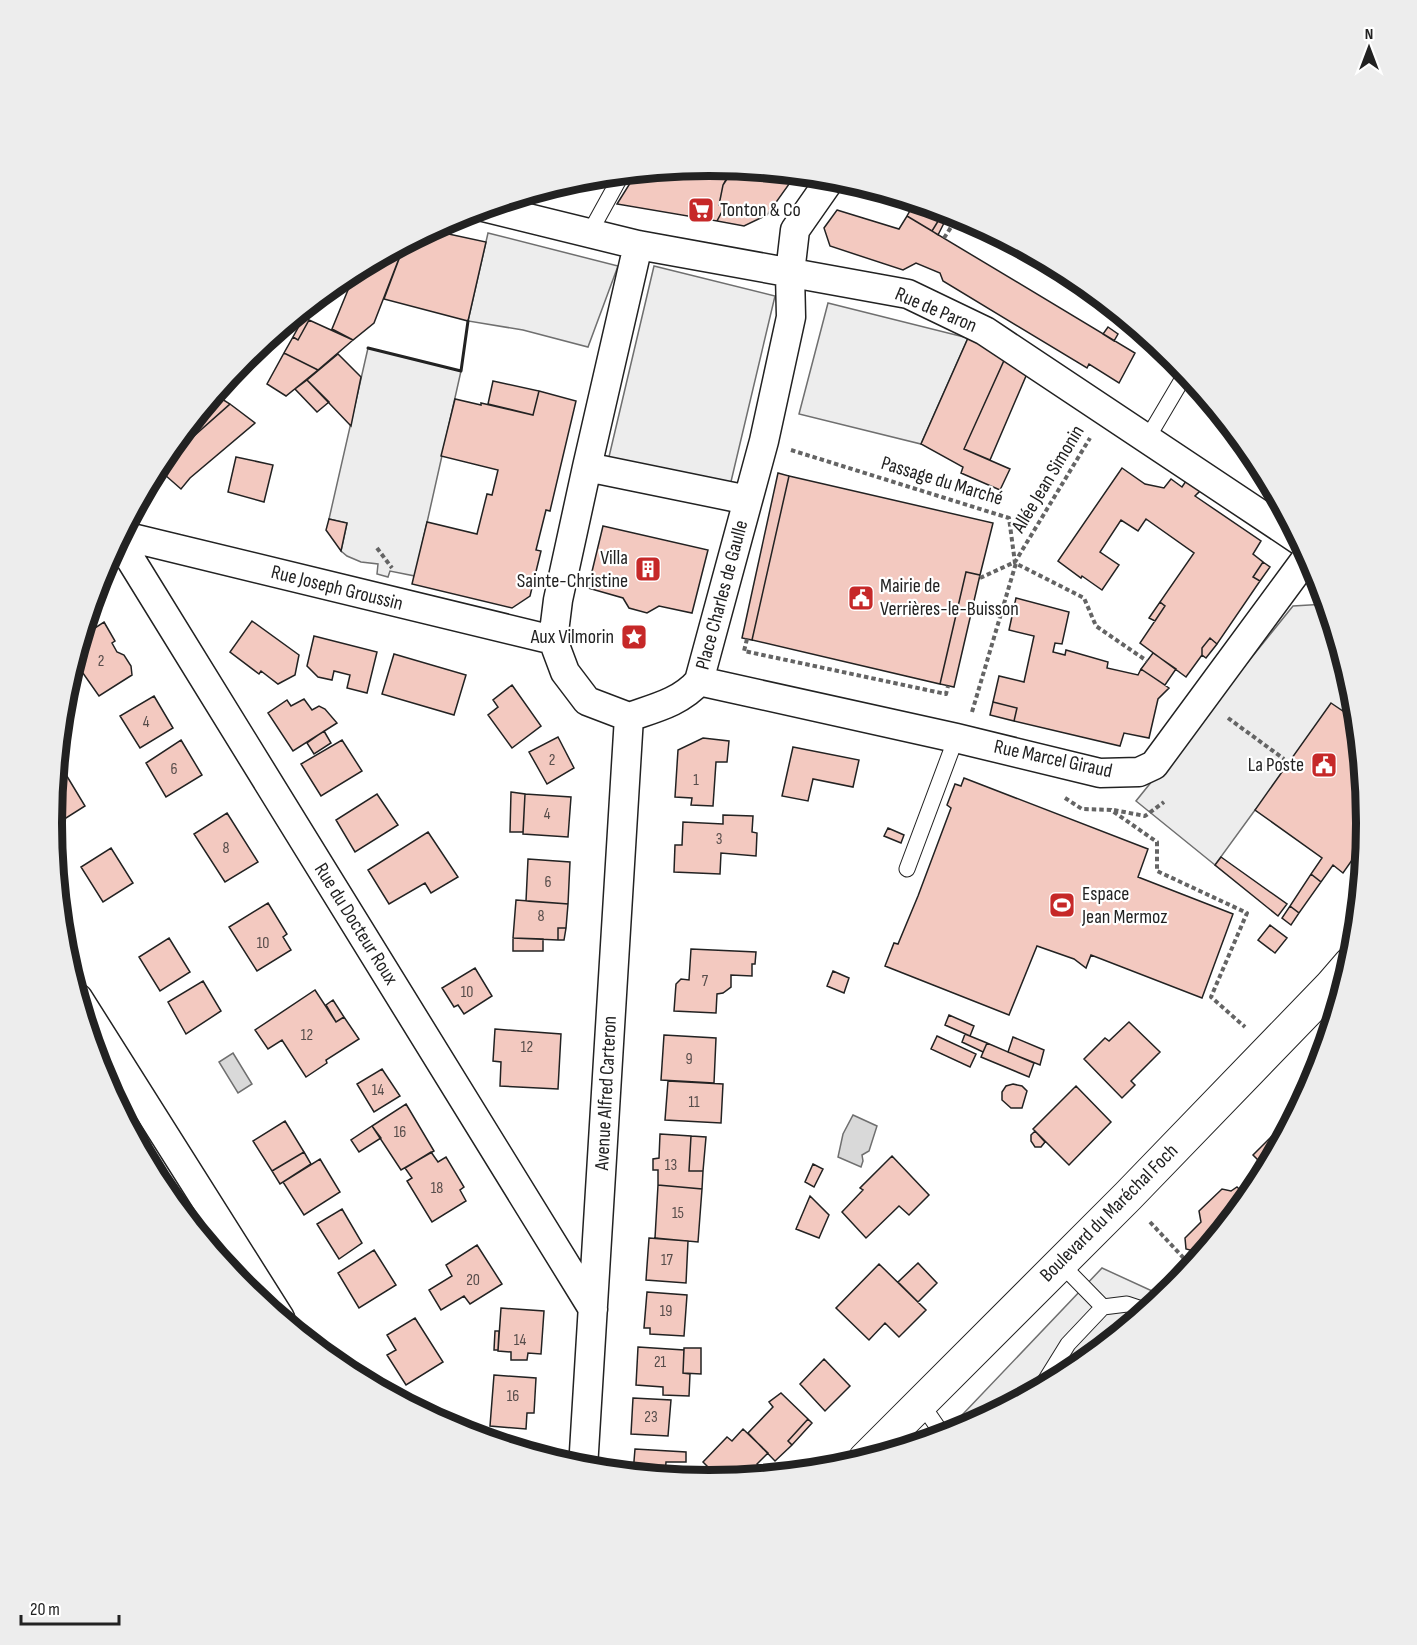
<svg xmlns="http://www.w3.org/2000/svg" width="1417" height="1645" viewBox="0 0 1417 1645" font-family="'Sofia Sans Condensed',sans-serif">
	<rect width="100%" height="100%" fill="#fff"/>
	<path fill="#ededed" stroke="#6f6f6f" stroke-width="1.5" d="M488,233L618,266L588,347L523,330L468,321Z
		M654,266L775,296L729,490L608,461Z
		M828,303L968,338L921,444L799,414Z
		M368,348L461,371L415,576L390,571L388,577L377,574L378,564L361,562L347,556L341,551L347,523L329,519Z
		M1326,604L1353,695L1356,720L1255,810L1215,865L1136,801L1293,606Z
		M1102,1268L1163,1296L1117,1334L1114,1332L1111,1338L1073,1369L960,1430L943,1435Z"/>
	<path fill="#d9d9d9" stroke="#6f6f6f" stroke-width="1.5" d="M233,1053L252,1084L238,1093L219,1062Z
		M853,1115L877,1126L869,1151L862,1155L863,1161L861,1167L838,1157L843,1134Z"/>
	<path fill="#f3c9c0" stroke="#222" stroke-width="1.5" d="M733,167L782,172L792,180L767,215L744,226L717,221L725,206L719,205L723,185Z
		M675,168L674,177L645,172V171Z
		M689,168L729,176L723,185L719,205L725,206L717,221L617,204L637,172L686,179Z
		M592,176L590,187L579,178H581Z
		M915,202L940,218L932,231L907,216Z
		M837,210L899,229L907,216L1135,353L1119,383L1089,364L1087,368L943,281L940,273L916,263L903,270L830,246L824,228Z
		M940,218L945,221L938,235L932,231Z
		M430,230L486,242L468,321L384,299L405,243Z
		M405,243L374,323L353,340L332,329L357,268Z
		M304,317L309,320L298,340L293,337Z
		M309,320L353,340L318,370L284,353L293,337L298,340Z
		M1108,327L1118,334L1114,341L1103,334Z
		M968,338L1006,356L964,449L1010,469L1000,490L961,473L963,467L921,444Z
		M284,353L318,370L286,396L267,384Z
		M338,354L361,377L351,426L307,380Z
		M1006,356L1029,369L990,460L964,449Z
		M307,380L329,402L317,412L295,389Z
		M493,381L539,391L533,415L488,404Z
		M539,391L576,401L550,511L546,510L536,550L541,551L530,596L512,608L412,584L427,522L477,534L487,494L492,495L498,470L441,456L455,399L481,405V403L533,415Z
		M214,394L230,404L186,443L178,437Z
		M230,404L255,423L190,478L181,489L165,475L174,463L164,454L178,437L186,443Z
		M236,457L273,465L264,502L228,492Z
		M1122,468L1145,484L1164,488L1171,479L1182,487L1186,481L1200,491L1195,496L1261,541L1253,554L1263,562L1253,577L1260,581L1217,644L1210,638L1202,648V655L1186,677L1140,643L1165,606L1160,602L1194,553L1146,519L1138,531L1121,520L1100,552L1119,565L1102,590L1082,576L1081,578L1058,561Z
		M778,473L789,476L752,640L742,638Z
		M789,476L993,523L980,575L966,572L940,684L752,640Z
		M329,519L347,523L341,551L326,530Z
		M603,526L708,550L692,613L659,606L647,613L629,608L623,598L588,588Z
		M1263,562L1270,567L1260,581L1253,577Z
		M966,572L980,575L954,687L940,684Z
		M1016,598L1069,612L1062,644L1055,643L1053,652L1065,655L1066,650L1108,662L1107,668L1138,675L1141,669L1169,688L1158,699L1149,738L1124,733L1120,746L1014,721L1017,708L993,702L999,676L1024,682L1034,636L1009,630Z
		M1160,602L1165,606L1155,621L1149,618Z
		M91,604L97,614L86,621Z
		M252,621L299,655L295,675L278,684L261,671L259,674L230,652Z
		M104,622L115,641L112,643L117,652L124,655L131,666L132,675L99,696L78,666L71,670L81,637Z
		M314,636L377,652L367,693L347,688L350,675L334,671L332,680L318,677L307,666Z
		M1210,638L1217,644L1206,658L1202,655V648Z
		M1153,653L1176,669L1165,685L1141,669Z
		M394,654L466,675L454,715L382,694Z
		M512,685L541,726L512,748L488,715L498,707L493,700Z
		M154,696L173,728L140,748L120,716Z
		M304,699L312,710L319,706L325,709L337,723L293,751L268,713L287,700L291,706Z
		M993,702L1017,708L1014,721L990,715Z
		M1331,703L1356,720L1366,823L1364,843L1343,873L1333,865L1321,882L1311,874L1322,858L1255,810Z
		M324,731L331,743L314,754L307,743Z
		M558,737L574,768L547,784L529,752Z
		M703,738L729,741L727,762H716L713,806L691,805L692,798L675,797L678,750Z
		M181,740L202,775L166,797L146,763Z
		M342,740L362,771L321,796L301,764Z
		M793,747L859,760L853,787L813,779L808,801L782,796Z
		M62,768L85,806L55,825L51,820L56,771Z
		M964,778L1148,849L1138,877L1233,914L1202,998L1091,955L1086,968L1074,959L1037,946L1009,1015L885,966L894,943L898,944L918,896L951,808L947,805L955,784L961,786Z
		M511,792L525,794L523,832H510Z
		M377,794L398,825L355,852L336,820Z
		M525,794L571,797L568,837L523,834Z
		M227,813L258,862L225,882L194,834Z
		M723,815L753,816L752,832L757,833L756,856L721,853L720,874L674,872L675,845H682L683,822L723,824Z
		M888,828L904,835L901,843L884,836Z
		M428,832L458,877L431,893L425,883L389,904L368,870Z
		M111,848L133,883L103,902L81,867Z
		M1221,857L1287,904L1278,916L1215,865Z
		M528,859L570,862L568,904L526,901Z
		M1311,874L1321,882L1299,913L1290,906Z
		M516,900L568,904L566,928H558V940L513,938Z
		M268,903L287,934L283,937L291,950L257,971L229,927Z
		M1290,906L1299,913L1291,925L1282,918Z
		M1270,925L1287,938L1275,953L1258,940Z
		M558,928H566L564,940H558Z
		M169,938L190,972L160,991L139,957Z
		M513,938L543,939V951H513Z
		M691,949L756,952L755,964H752V976L731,975V987L723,993L717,994L716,1013L674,1011L676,984L681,979L689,980Z
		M475,968L492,996L464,1014L458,1005L454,1007L442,988Z
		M833,971L849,978L844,993L827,986Z
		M203,981L221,1011L186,1034L168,1002Z
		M315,990L336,1022L344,1017L359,1039L326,1060L327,1063L306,1077L282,1040L268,1049L255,1030Z
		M333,1000L344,1017L336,1022L326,1005Z
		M949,1015L974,1026L970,1036L945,1025Z
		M1129,1022L1160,1052L1131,1081L1135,1085L1122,1098L1084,1059L1105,1038L1109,1041Z
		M495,1029L561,1034L558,1089L500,1086L501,1062L493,1061Z
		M965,1034L987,1043L983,1052L962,1042Z
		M664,1035L716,1038L714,1083L661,1080Z
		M937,1036L976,1054L970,1067L931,1049Z
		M1013,1037L1044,1050L1040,1065L1008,1052Z
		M987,1043L1034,1063L1029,1077L981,1057Z
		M382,1069L400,1096L374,1112L357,1084Z
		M668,1081L723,1084L721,1123L665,1120Z
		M1013,1084L1022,1086L1027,1091L1022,1108H1011L1002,1100V1092L1006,1086Z
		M1076,1086L1111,1122L1069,1165L1033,1129Z
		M406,1104L434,1151L401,1170L372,1126Z
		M285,1121L304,1152L272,1171L253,1141Z
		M372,1126L381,1138L359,1152L351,1140Z
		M1286,1130L1266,1168L1253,1155L1277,1131L1281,1135Z
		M1035,1131L1045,1142L1041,1147H1035L1031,1141V1135Z
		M660,1134L691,1136L689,1171H703L702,1189L658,1185V1170H653V1159L659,1158Z
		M691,1136L706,1137L703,1171H689Z
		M304,1152L311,1164L280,1184L272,1171Z
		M431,1152L438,1162L446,1157L464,1187L460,1190L466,1201L432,1222L407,1181L412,1178L405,1168Z
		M892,1156L929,1195L909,1215L899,1206L866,1238L842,1212L863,1190L860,1188Z
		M320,1159L340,1192L304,1215L283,1182Z
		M813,1164L823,1169L814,1187L805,1182Z
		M1263,1172L1255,1188L1248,1197L1243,1192Z
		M658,1185L702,1189L698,1242L655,1238Z
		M1237,1187L1248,1197L1199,1257L1198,1252L1186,1249L1185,1238L1201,1222L1199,1211L1222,1189L1231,1191Z
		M810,1196L829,1215L819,1238L796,1229Z
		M342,1209L362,1243L339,1259L317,1224Z
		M649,1238L688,1241L686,1283L646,1280Z
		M477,1245L502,1284L470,1304L464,1296L441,1310L429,1290L452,1276L446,1265Z
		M374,1250L396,1285L359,1308L338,1273Z
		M918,1263L937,1283L918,1302L898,1282Z
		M879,1264L926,1310L899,1337L885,1323L869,1340L836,1308Z
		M647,1292L687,1295L684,1336L650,1334V1328H644Z
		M501,1308L544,1311L541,1354L528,1353L527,1360H511V1352L498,1351Z
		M415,1318L443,1362L406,1385L387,1355L396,1350L387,1335Z
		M495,1331H499L498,1350H494Z
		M638,1347L684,1350L683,1373L690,1374L689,1396L663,1395V1387L636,1385Z
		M684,1348H701V1374L683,1373Z
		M824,1359L850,1386L825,1411L800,1384Z
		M494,1375L536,1378L534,1413H527L526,1429L490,1426Z
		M781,1393L808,1419L788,1441L792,1445L775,1461L748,1433L773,1407L769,1402Z
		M633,1398L671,1400L668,1436L631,1434Z
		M808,1419L812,1423L792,1445L788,1441Z
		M743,1429L768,1453L757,1464L765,1472L762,1475L720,1479L703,1462L727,1437L732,1441Z
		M635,1449L686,1452V1462H666L665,1476L633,1473Z"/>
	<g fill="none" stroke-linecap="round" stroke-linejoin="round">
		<defs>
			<path id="lane" d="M589,234L622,174
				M1147,439L1186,373
				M907,869L956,738
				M1060,1263L1103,1307L1127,1304L1145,1310
				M1042,1386L1068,1344L1103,1307
				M921,1403L943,1435"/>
			<path id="street" d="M483,207L638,245L908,294L985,331L1299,540
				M638,245L587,467L558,600L553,640L565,672L587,701L629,717C655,708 681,702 699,681L764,441L791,317L790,273L795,230L832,177
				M587,467L748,500
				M120,535L553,640
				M118,539L593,1309
				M699,681L956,738L1100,773L1139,772L1154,765L1308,556
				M78,998L280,1318
				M583,1468L629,717"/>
			<path id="secondary" d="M865,1459L1128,1196L1331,986L1350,964"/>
		</defs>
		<use href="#lane" stroke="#222" stroke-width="17"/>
		<use href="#street" stroke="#222" stroke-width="31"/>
		<use href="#secondary" stroke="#222" stroke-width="35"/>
		<path stroke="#646464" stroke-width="4" stroke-dasharray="4.5 3" stroke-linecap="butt" d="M944,238L959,215
			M279,329L283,328L332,294L338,280
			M791,450L1009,518L1015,563L1084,598L1096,626L1147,661
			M377,548L392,568
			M980,578L1015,562L1090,438
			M747,639L744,651L946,694L948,686
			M972,712L1016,563
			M1228,718L1284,759
			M1065,798L1082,809L1111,810L1157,842V871L1247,913L1211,997L1245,1027
			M1114,810L1145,816L1164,802
			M1150,1222L1191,1266"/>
		<use href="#lane" stroke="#fff" stroke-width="15"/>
		<use href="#street" stroke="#fff" stroke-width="28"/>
		<use href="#secondary" stroke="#fff" stroke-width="33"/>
		<path stroke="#222" stroke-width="3" d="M368,348L461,371L468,321"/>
	</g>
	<defs>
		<symbol id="supermarket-square" viewBox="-11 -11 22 22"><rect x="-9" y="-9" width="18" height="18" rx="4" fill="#c62828" stroke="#fff"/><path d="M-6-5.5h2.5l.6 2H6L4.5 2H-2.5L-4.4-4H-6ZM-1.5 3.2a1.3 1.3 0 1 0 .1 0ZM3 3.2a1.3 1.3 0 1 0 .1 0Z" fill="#fff"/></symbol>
		<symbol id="building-square" viewBox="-11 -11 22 22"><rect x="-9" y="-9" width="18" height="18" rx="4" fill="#c62828" stroke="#fff"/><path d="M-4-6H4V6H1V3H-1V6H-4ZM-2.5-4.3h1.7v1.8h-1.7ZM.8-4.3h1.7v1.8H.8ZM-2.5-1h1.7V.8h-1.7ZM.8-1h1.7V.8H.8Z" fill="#fff"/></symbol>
		<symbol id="civic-square" viewBox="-11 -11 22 22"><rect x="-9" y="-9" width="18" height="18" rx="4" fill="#c62828" stroke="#fff"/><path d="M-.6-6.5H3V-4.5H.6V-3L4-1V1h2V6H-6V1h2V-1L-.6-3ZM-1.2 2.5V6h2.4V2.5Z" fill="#fff"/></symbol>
		<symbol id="sight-square" viewBox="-11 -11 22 22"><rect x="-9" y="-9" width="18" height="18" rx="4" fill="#c62828" stroke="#fff"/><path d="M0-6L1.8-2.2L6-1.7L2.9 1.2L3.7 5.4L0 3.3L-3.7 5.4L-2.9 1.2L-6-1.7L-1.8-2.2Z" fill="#fff"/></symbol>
		<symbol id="stadium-square" viewBox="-11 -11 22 22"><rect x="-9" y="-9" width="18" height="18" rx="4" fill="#c62828" stroke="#fff"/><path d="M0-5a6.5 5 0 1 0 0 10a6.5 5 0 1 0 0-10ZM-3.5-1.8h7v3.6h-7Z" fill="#fff"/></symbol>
	</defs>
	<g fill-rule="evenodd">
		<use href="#supermarket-square" x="686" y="195" width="30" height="30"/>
		<use href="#building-square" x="633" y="554" width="30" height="30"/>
		<use href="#civic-square" x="846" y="583" width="30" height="30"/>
		<use href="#sight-square" x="619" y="622" width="30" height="30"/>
		<use href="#civic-square" x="1309" y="750" width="30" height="30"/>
		<use href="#stadium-square" x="1047" y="890" width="30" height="30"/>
	</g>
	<g text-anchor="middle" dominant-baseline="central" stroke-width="4.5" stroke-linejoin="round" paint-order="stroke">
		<g font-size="16" fill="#564c4a">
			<text x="101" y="661">2</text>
			<text x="146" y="722">4</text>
			<text x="552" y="760">2</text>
			<text x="174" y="769">6</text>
			<text x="696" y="780">1</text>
			<text x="547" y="814">4</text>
			<text x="719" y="839">3</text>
			<text x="226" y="848">8</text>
			<text x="548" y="882">6</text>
			<text x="541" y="916">8</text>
			<text x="263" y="943">10</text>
			<text x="705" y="981">7</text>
			<text x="467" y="992">10</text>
			<text x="307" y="1035">12</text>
			<text x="527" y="1047">12</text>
			<text x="689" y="1059">9</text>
			<text x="378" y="1090">14</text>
			<text x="694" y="1102">11</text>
			<text x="400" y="1132">16</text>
			<text x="671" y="1165">13</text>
			<text x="437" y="1188">18</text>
			<text x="678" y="1213">15</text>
			<text x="667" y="1260">17</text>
			<text x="473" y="1280">20</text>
			<text x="666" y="1311">19</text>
			<text x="520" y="1340">14</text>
			<text x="660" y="1362">21</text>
			<text x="513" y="1396">16</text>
			<text x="651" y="1417">23</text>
		</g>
		<g font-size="20" fill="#222" stroke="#fff" text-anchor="start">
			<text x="720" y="210">Tonton &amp; Co</text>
			<text x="628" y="558" text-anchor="end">Villa<tspan x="628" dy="23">Sainte-Christine</tspan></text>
			<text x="880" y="586">Mairie de<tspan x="880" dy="23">Verrières-le-Buisson</tspan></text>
			<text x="614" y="637" text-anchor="end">Aux Vilmorin</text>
			<text x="1304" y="765" text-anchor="end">La Poste</text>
			<text x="1082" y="894">Espace<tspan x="1082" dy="23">Jean Mermoz</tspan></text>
		</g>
		<g font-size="20" fill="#222" stroke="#fff">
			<text transform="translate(936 310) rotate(23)">Rue de Paron</text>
			<text transform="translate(1048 479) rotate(-59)">Allée Jean Simonin</text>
			<text transform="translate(942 481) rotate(17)">Passage du Marché</text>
			<text transform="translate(337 588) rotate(14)">Rue Joseph Groussin</text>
			<text transform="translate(722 595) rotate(-75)">Place Charles de Gaulle</text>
			<text transform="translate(1053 759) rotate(12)">Rue Marcel Giraud</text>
			<text transform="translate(356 924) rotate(58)">Rue du Docteur Roux</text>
			<text transform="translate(606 1093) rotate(-87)">Avenue Alfred Carteron</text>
			<text transform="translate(1109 1213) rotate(-45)">Boulevard du Maréchal Foch</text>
		</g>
	</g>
	<path d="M0 0H1417V1645H0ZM62 823a647 647 0 1 1 1294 0a647 647 0 1 1-1294 0Z" fill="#ededed" fill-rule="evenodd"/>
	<path fill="none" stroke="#222" stroke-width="8" d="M62 823a647 647 0 1 1 1294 0a647 647 0 1 1-1294 0Z"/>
	<g transform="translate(1369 48)" stroke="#ffffff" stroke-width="4.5" paint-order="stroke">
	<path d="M0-4.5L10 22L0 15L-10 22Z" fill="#222222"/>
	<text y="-9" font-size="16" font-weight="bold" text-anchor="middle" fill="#222222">N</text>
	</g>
	<path d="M21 1615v9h98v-9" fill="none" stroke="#222222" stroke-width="3"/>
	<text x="30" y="1615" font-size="18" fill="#222222" stroke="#ffffff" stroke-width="4.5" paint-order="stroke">20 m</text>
</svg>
